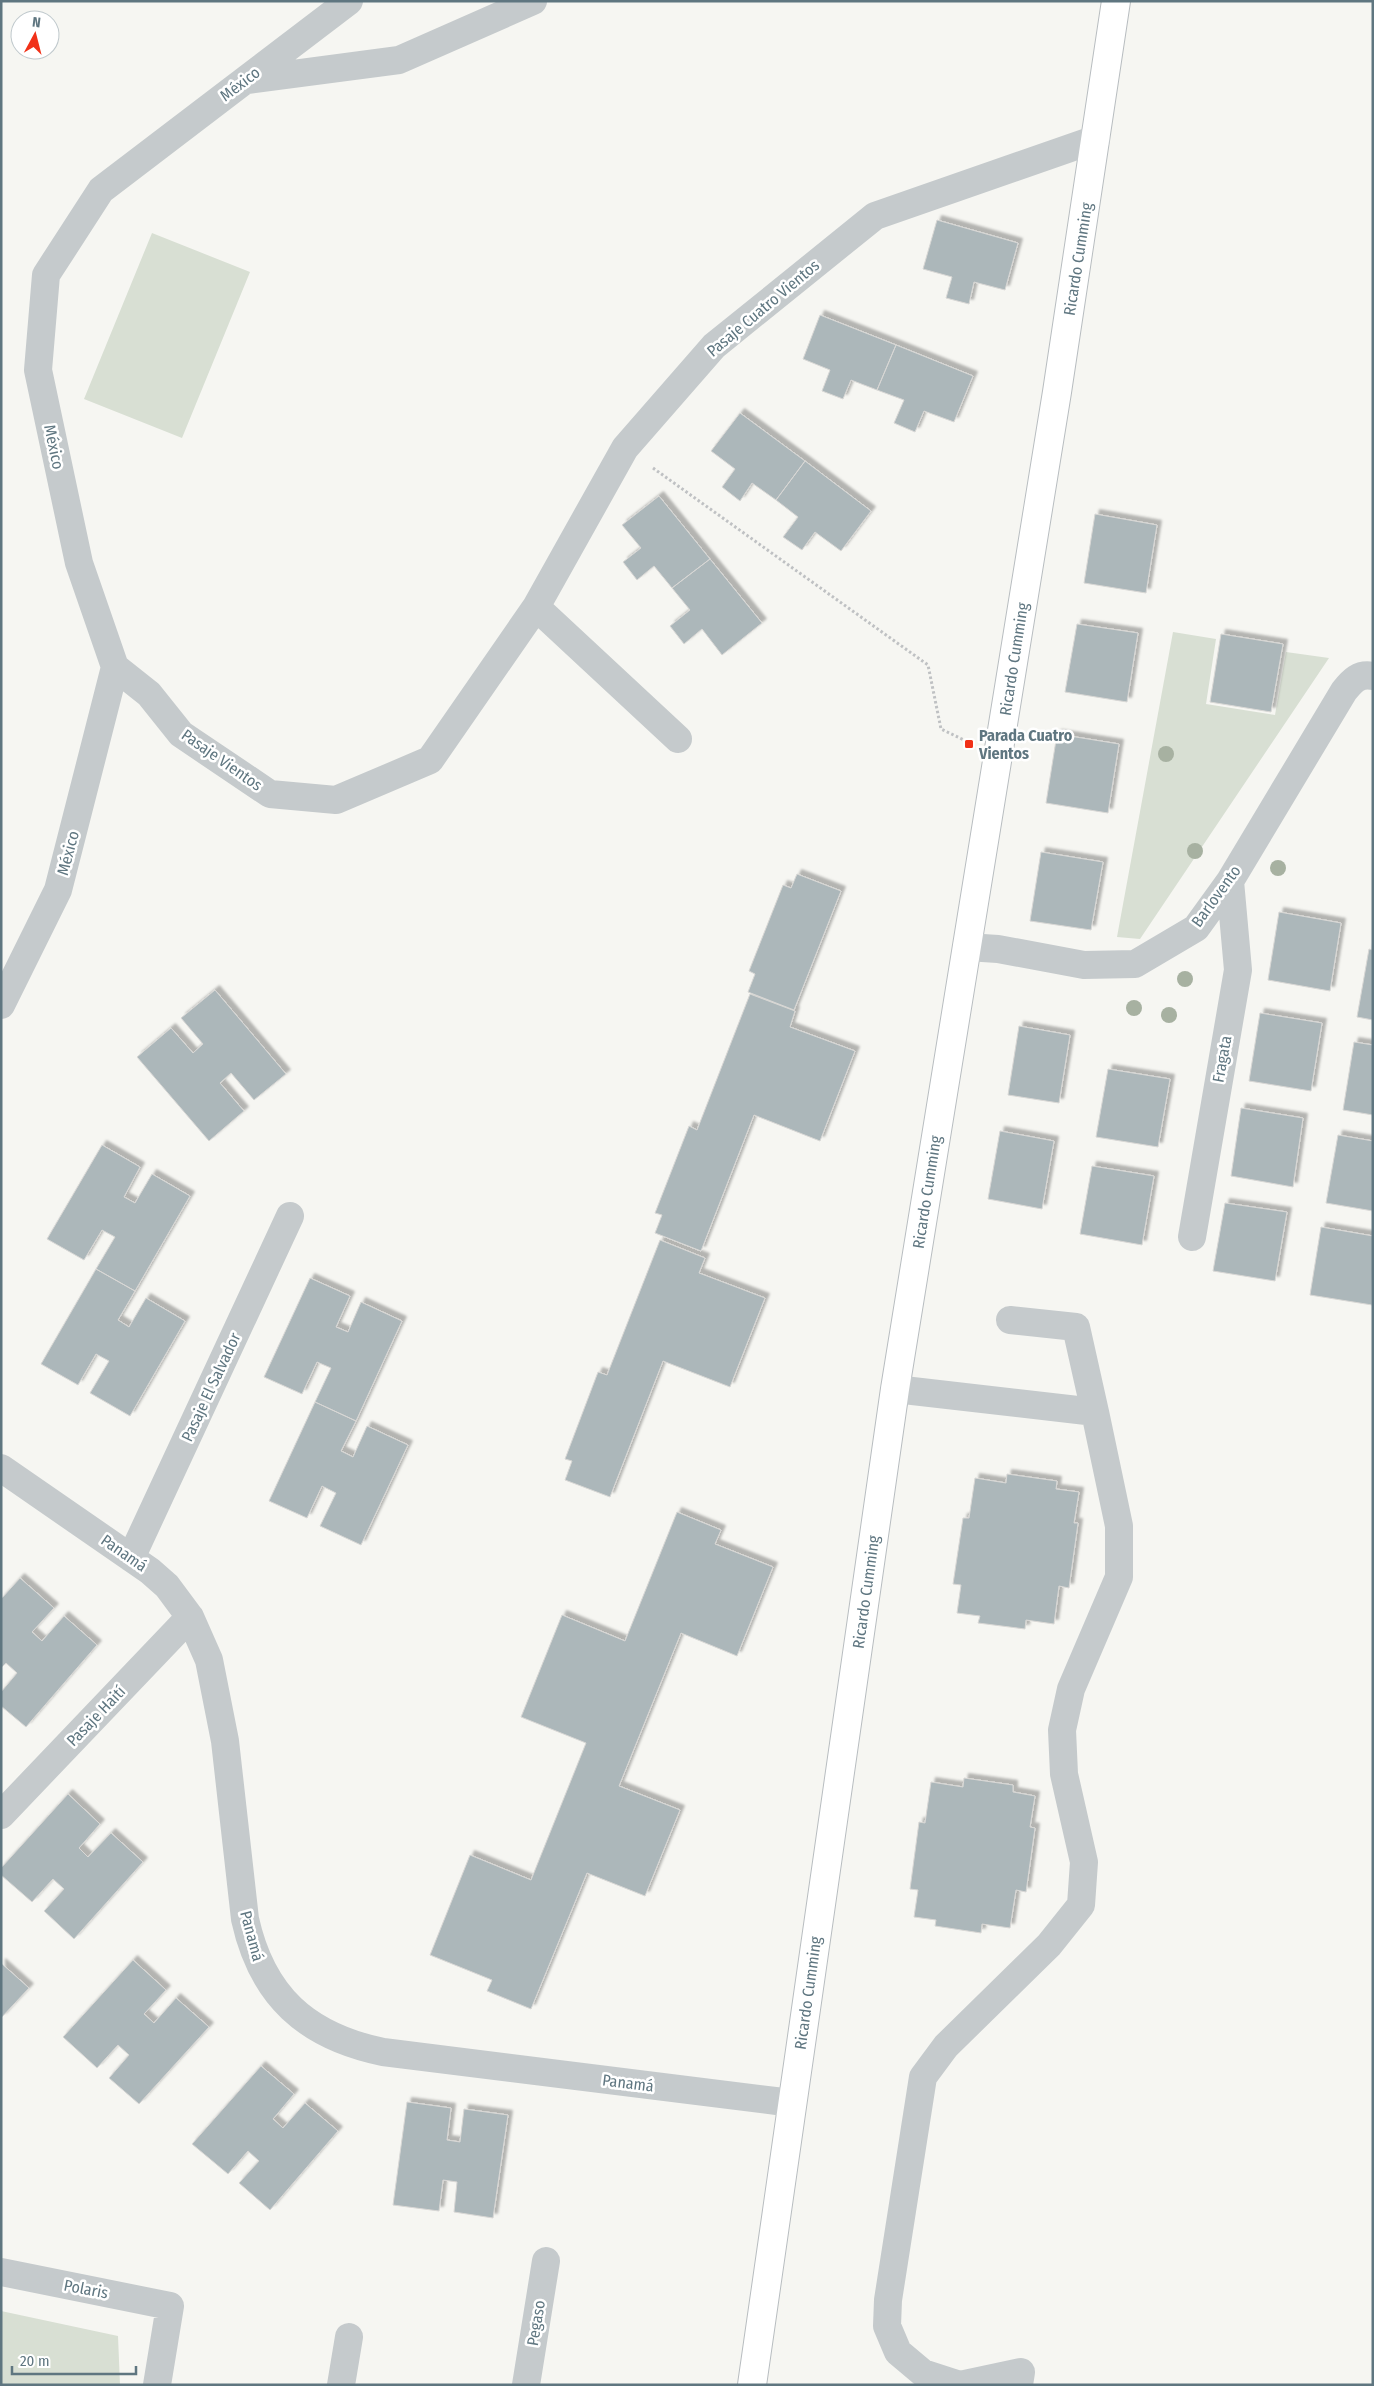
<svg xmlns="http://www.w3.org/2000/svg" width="1374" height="2386" viewBox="0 0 1374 2386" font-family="'Fira Sans Condensed',sans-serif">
	<defs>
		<filter id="shadow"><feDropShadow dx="4.5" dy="-4.5" stdDeviation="1" flood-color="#0004"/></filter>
	</defs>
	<rect width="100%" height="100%" fill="#f6f6f2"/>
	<path fill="#d8dfd3" d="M152,233L250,272L182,438L84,399Z
		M1173,632L1216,639L1206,704L1275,715L1286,652L1329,658L1140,939L1117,937Z
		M1,2311L118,2336L120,2385H1Z"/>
	<path fill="#acb7ba" stroke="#d8d7d5" filter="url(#shadow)" d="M937,220L1018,243L1005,290L974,282L969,304L946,298L952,277L923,269Z
		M820,315L896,345L877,390L851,380L843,399L822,391L830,370L803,359Z
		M896,345L973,376L954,422L924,411L915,432L894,423L904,400L877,390Z
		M740,413L805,461L776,500L752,483L740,501L722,487L735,469L711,451Z
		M805,461L871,511L841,551L815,532L802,550L783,537L798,517L776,500Z
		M659,496L710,559L672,588L654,566L637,580L623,562L641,548L622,525Z
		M1095,514L1157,525L1146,593L1084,583Z
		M710,559L762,623L722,655L702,629L684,644L670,626L690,610L672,588Z
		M1077,624L1138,633L1127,702L1065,692Z
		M1221,634L1283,644L1271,712L1210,702Z
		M1057,734L1119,744L1108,813L1046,803Z
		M1041,852L1103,862L1091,930L1030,921Z
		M797,874L841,891L794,1010L748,992L755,974L749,971L783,885L791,888Z
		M1279,912L1341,923L1330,991L1268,980Z
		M1369,949L1373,950V1020L1357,1017Z
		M215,990L286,1074L254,1100L231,1073L220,1083L244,1111L209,1141L137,1057L171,1028L193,1053L203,1044L181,1018Z
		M750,994L795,1011L790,1027L855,1051L820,1141L754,1115L701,1251L655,1233L662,1215L655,1213L689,1126L697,1130Z
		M1260,1013L1322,1023L1311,1091L1249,1081Z
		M1019,1026L1070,1035L1059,1103L1008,1095Z
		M1354,1042L1373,1045V1115L1343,1110Z
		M1108,1069L1170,1079L1158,1147L1096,1137Z
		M1241,1108L1303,1118L1293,1187L1231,1176Z
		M1000,1131L1054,1141L1042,1209L988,1199Z
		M1338,1135L1373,1141V1211L1326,1203Z
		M102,1145L140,1167L124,1197L135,1203L152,1174L190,1196L135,1291L96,1269L115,1237L102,1230L84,1260L47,1239Z
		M1092,1166L1154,1176L1142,1245L1080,1234Z
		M1225,1203L1287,1212L1275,1281L1213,1271Z
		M1321,1227L1373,1236L1372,1305L1310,1295Z
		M660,1240L705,1258L699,1273L765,1298L730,1387L663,1361L610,1497L565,1480L572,1461L565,1459L598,1372L607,1375Z
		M96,1269L135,1291L118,1320L129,1327L146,1298L185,1321L130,1416L90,1393L109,1361L96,1354L78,1385L41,1364Z
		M310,1278L350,1296L336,1327L348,1332L361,1302L402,1321L356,1421L315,1402L331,1368L317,1362L302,1394L264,1377Z
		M315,1402L356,1421L341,1451L353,1457L367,1426L408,1445L361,1545L320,1526L336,1493L322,1486L307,1518L269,1501Z
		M1007,1474L1057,1481L1056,1489L1079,1492L1074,1523H1078L1069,1588L1059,1586L1054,1624L1026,1620L1025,1629L978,1623L980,1616L957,1613L961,1585L953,1584L963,1518H969L975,1478L1006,1483Z
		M677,1512L721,1530L715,1544L773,1567L737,1656L681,1633L619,1786L680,1810L645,1896L587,1873L531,2009L487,1991L492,1980L430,1955L470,1855L531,1880L586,1743L521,1717L562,1615L625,1641Z
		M20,1578L54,1608L32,1632L42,1641L64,1616L97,1645L26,1727L1,1706V1692L17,1673L6,1663L1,1668V1599Z
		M964,1778L1013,1785V1792L1035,1796L1030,1827L1035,1828L1026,1892L1016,1890L1010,1928L982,1924L981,1933L935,1926L936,1920L914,1917L918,1890L910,1889L919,1822L925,1823L931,1782L963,1787Z
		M68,1794L100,1824L79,1848L88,1857L111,1833L143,1862L74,1939L44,1911L64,1889L53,1879L32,1902L1,1875V1868Z
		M133,1960L166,1990L144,2014L154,2023L176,1998L209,2027L139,2104L109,2078L129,2055L118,2045L97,2068L63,2037Z
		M1,1963L29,1988L1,2018Z
		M261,2066L294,2094L273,2119L283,2128L305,2103L338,2131L270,2210L239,2183L259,2161L248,2151L228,2174L192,2144Z
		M407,2102L451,2108L447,2140L460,2142L464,2109L508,2115L493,2218L454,2212L457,2182L443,2180L439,2211L393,2205Z"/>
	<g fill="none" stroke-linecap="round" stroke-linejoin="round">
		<defs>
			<path id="major" d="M752,2385L895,1389L1057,392L1116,1"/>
		</defs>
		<use href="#major" stroke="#b8bdc0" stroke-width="30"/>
		<path stroke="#bfc1c3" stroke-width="3" stroke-dasharray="2.5 2.5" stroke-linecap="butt" d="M653,468L928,665L941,729L964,740"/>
		<path stroke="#c5cacc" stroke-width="28" d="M247,80L399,60L533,1
			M536,607L678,739
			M115,667L149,694L181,734L270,794L336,800L430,760L536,607L625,448L714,346L875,216L1096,139
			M967,947L998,949L1084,965L1135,964L1196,928L1230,881L1344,691C1352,681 1359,673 1373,676
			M1,1005L58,890L115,667L79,563L38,370L46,275L101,190L349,1
			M1192,1237L1238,970L1230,881
			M895,1389L1095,1412L1076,1327L1010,1320
			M1,1468L150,1571L167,1586L190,1617L209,1660L225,1741L245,1919C262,1996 306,2036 383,2052L792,2103
			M131,1558L290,1216
			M1,1815L190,1617
			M1,2272L170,2306L157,2385
			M341,2385L349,2337
			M526,2385L546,2261
			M1019,2385L1021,2372L960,2385L923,2373L898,2352L887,2326L888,2300L923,2077L946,2046L1049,1945L1081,1905L1084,1862L1064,1774L1062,1730L1071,1689L1119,1577V1526L1095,1412"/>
		<use href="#major" stroke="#fff" stroke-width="28"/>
	</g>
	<g fill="#a7b1a1">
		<circle cx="1166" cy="754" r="8"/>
		<circle cx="1195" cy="851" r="8"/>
		<circle cx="1278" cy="868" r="8"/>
		<circle cx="1185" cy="979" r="8"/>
		<circle cx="1134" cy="1008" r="8"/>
		<circle cx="1169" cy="1015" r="8"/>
	</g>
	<rect fill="#f13118" stroke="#fff" stroke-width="2" x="964" y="739" width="10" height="10" rx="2.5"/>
	<g text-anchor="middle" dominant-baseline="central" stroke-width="5" stroke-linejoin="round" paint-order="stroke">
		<g font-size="16" fill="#5f7680" stroke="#fff">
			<text transform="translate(240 84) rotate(-37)">México</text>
			<text transform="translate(1078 259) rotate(-81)">Ricardo Cumming</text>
			<text transform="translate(763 308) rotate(-40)">Pasaje Cuatro Vientos</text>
			<text transform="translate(54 447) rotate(78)">México</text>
			<text transform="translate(1014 659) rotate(-81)">Ricardo Cumming</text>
			<text transform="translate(222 760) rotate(35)">Pasaje Vientos</text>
			<text transform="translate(68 853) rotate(-75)">México</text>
			<text transform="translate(1216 896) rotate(-54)">Barlovento</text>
			<text transform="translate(1222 1059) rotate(-80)">Fragata</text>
			<text transform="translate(927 1192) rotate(-81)">Ricardo Cumming</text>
			<text transform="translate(211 1387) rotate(-65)">Pasaje El Salvador</text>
			<text transform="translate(124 1553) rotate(35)">Panamá</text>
			<text transform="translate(866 1592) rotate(-82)">Ricardo Cumming</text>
			<text transform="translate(96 1716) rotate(-46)">Pasaje Haití</text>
			<text transform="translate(252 1936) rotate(75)">Panamá</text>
			<text transform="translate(808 1993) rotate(-82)">Ricardo Cumming</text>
			<text transform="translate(628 2083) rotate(7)">Panamá</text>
			<text transform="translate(86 2289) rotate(11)">Polaris</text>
			<text transform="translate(536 2323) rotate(-81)">Pegaso</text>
		</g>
		<g font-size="16" font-weight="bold" fill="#5f7680" stroke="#fff" text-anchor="start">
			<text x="979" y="735">Parada Cuatro<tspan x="979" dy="18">Vientos</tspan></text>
		</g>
	</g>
	<rect width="1374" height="2386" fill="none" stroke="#5f7680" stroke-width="5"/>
	<g transform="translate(35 35) rotate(7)"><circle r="24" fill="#ffffff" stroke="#bfc8cc"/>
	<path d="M0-4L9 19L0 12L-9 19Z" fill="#f13118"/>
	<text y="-8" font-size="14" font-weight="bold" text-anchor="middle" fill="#5f7680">N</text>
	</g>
	<path d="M12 2366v8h124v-8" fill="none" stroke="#5f7680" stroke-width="2.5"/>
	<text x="20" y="2366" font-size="15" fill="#5f7680" stroke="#ffffff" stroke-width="4" paint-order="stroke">20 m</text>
</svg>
